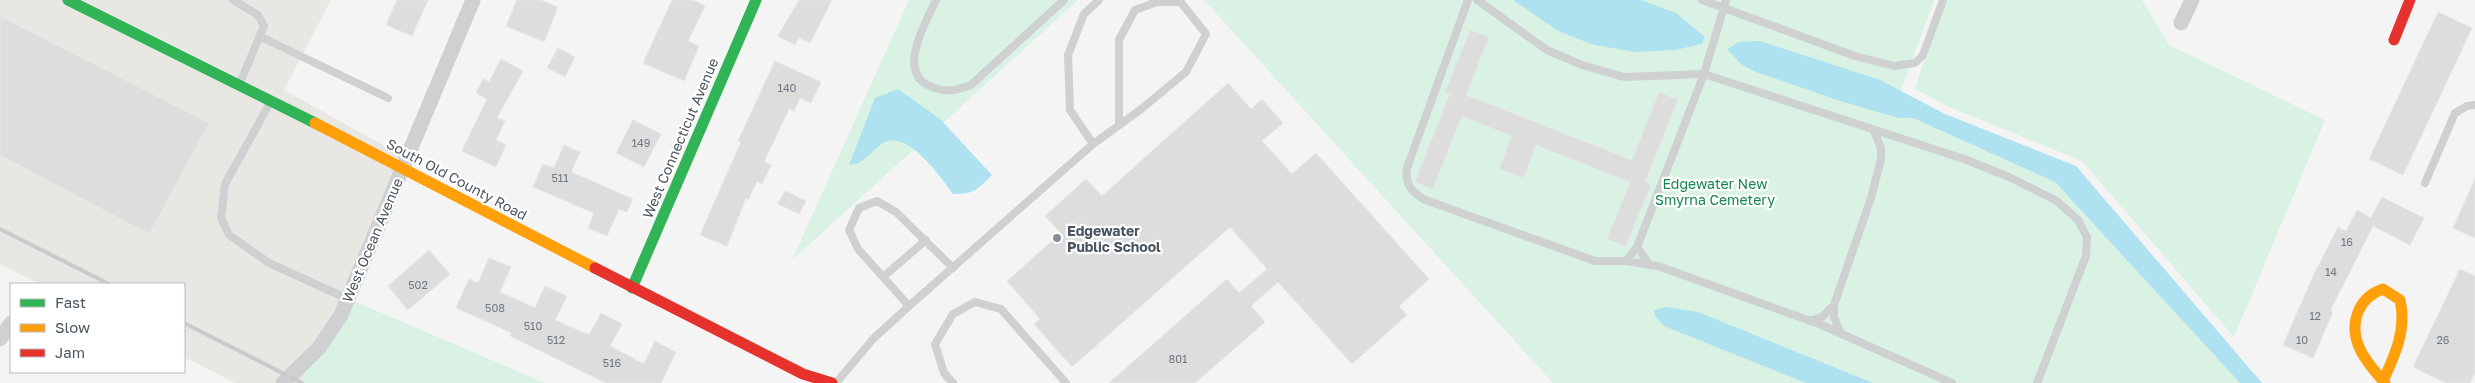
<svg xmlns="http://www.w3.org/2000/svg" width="2475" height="383" viewBox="0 0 2475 383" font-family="'Golos Text',sans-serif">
	<rect width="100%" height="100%" fill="#f4f4f4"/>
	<path fill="#e8e7e3" d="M0,0H331L284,90L408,159L301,383H235L184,357V284H39L0,264Z"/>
	<path fill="#d9f2e3" d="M909,0H1078L792,260Z
		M1204,0H1934L1892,116L1913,118L2055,182L2240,383H1553Z
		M1945,0H2142L2169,45L2325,120L2234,337L2082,161L1947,106L1915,89L1936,21Z
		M342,296L545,383H301Z"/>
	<path fill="#aee2f0" d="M1513,0H1641L1676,13L1705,37L1702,44L1675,50L1636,52L1594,45L1558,31Z
		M1760,41L1880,80L1945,114L2076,166L2262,383H2240L2055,182L1913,118H1898L1840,101L1756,72L1742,65L1727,49L1739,42Z
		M898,89L940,119L992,175C977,190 975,194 953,194C941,178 909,131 885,142C870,150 868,163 849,165L875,98Z
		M1666,307L1698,312L1873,383H1806L1664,326L1655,316L1654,310Z"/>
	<path fill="#ddddde" stroke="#e5e6e7" d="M397,0H428L412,36L386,25Z
		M517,0H541L558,7L544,42L506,26Z
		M672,0H693L705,6L688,41L699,46L684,81L643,63Z
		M799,0H832L810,43L799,37L795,45L778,36Z
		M2438,12L2472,28L2403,175L2369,159Z
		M0,16L209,123L149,234L0,155Z
		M1470,30L1489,37L1466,95L1632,160L1659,92L1678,100L1645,182L1651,185L1626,246L1607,239L1630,182L1536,145L1524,178L1499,169L1512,136L1462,116L1433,189L1415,182L1450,94L1445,92Z
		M558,48L575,57L565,77L547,68Z
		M501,59L523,71L497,118L505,121L496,140L506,145L496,167L462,151L487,99L476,93L483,79L489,82Z
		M775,61L821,82L811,103L800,98L794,111L789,109L764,162L771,165L762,184L757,181L748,200L746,198L727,246L700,235L741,142L738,141Z
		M1228,83L1251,109L1262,99L1283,123L1262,141L1292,174L1316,153L1429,279L1399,306L1407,315L1352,364L1278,282L1251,306L1265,322L1195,383H1109L1227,279L1239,293L1267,269L1230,227L1072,367L1034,324L1040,319L1007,281L1061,233L1045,216L1086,179L1102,196Z
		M633,120L661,134L644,167L616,153Z
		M564,145L580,152L571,172L633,199L627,212L619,209L607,236L588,228L594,213L533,187L543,164L554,168Z
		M2475,179V238L2453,228Z
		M785,191L806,201L799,214L778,204Z
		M2382,197L2424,218L2410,245L2373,226L2330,311L2333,312L2313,358L2283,345L2313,276L2338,227L2346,231L2357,210L2371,218Z
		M429,250L450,274L408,310L388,286Z
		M489,258L511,267L500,292L535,308L545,286L567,296L555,320L589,335L601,313L622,324L610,346L644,364L655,341L676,352L661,383H606L510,336L512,333L456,308L469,279L478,283Z
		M2460,269L2475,276V372L2470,383H2446L2413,367Z"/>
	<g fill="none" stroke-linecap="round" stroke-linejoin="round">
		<path stroke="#ced0d2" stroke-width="8" d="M233,0L258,15L264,26L239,85
			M936,0C926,22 896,72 930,86C945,93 955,91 971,85L1064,0
			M1468,0L1407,168C1405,184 1410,190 1423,199L1595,261H1626L1658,266L1819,324L1952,383
			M1477,0L1547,50L1582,65L1624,77L1704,74L1964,159L2009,177L2057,201L2078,220L2087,237L2086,256L2037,383
			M1702,0L1855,56L1894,66L1915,63L1923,55L1943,0
			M261,37L388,98
			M271,101L225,184L221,218L229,235L269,263L348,299
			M1119,124V40L1135,10L1157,2H1181
			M1093,144L1070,110L1068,55L1084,14L1099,0
			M2425,183L2455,113L2467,106L2475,105
			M1637,247L1650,265
			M1626,261L1637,247L1704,74L1726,0
			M883,277L926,240
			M909,306L858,249L849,230L859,208L877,201L896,212L953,268
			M1809,321L1822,317L1834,305
			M1841,334L1834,317V305L1871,198L1881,159V148L1874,131
			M836,383L873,339L909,306L1093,144L1140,110L1186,72L1206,34L1179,0
			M953,383L944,373L935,344L953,314L975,302L1001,309L1066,383"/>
		<path stroke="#ced0d2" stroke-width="15" d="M2181,23L2192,0
			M0,339L11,323
			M283,383L319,348L341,315L473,0"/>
		<path stroke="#30b455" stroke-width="11" d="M68,0L315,123
			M632,288L756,0"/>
		<path stroke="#ff9f0a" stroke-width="11" d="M315,123L595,268
			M2383,381C2395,355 2407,329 2400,300L2383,289C2371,293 2363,300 2358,312C2347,340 2367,363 2385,383"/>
		<path stroke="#e5322d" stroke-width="11" d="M2394,40L2410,0
			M595,268L803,374L832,383"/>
		<path stroke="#c9cacc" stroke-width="4" d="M0,229L109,284
			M184,323L302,383"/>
	</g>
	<circle fill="#868d94" stroke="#fff" stroke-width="2" cx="1057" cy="238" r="5"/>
	<g text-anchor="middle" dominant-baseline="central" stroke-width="4.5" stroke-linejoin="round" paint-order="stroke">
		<g font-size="11" fill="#707881">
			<text x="787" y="87">140</text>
			<text x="641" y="142">149</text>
			<text x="560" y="177">511</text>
			<text x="2347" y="241">16</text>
			<text x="2331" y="271">14</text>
			<text x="418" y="284">502</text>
			<text x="495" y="307">508</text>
			<text x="2315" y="315">12</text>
			<text x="533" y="325">510</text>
			<text x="556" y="339">512</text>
			<text x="2302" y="339">10</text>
			<text x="2443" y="339">26</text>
			<text x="1178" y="358">801</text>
			<text x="612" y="362">516</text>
		</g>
		<g font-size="14" fill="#4a5661" stroke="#fff">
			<text transform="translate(680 138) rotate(-67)">West Connecticut Avenue</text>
			<text transform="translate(457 179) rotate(28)">South Old County Road</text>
			<text transform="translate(372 240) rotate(-67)">West Ocean Avenue</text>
		</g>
		<g font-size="14" fill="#17864f" stroke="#fff">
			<text x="1715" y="183">Edgewater New<tspan x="1715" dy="16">Smyrna Cemetery</tspan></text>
		</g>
		<g font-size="14" font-weight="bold" fill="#4a5661" stroke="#fff" text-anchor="start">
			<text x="1067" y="230">Edgewater<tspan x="1067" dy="16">Public School</tspan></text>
		</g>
	</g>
	<rect x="10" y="283" width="175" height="90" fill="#ffffff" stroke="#b7bbc0"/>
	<rect x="20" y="299" width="25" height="8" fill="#30b455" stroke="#b7bbc0"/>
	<text x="55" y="308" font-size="15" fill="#4a5661">Fast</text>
	<rect x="20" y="324" width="25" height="8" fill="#ff9f0a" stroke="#b7bbc0"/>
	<text x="55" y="333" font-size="15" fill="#4a5661">Slow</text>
	<rect x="20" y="349" width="25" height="8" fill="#e5322d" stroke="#b7bbc0"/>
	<text x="55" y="358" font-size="15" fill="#4a5661">Jam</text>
</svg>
